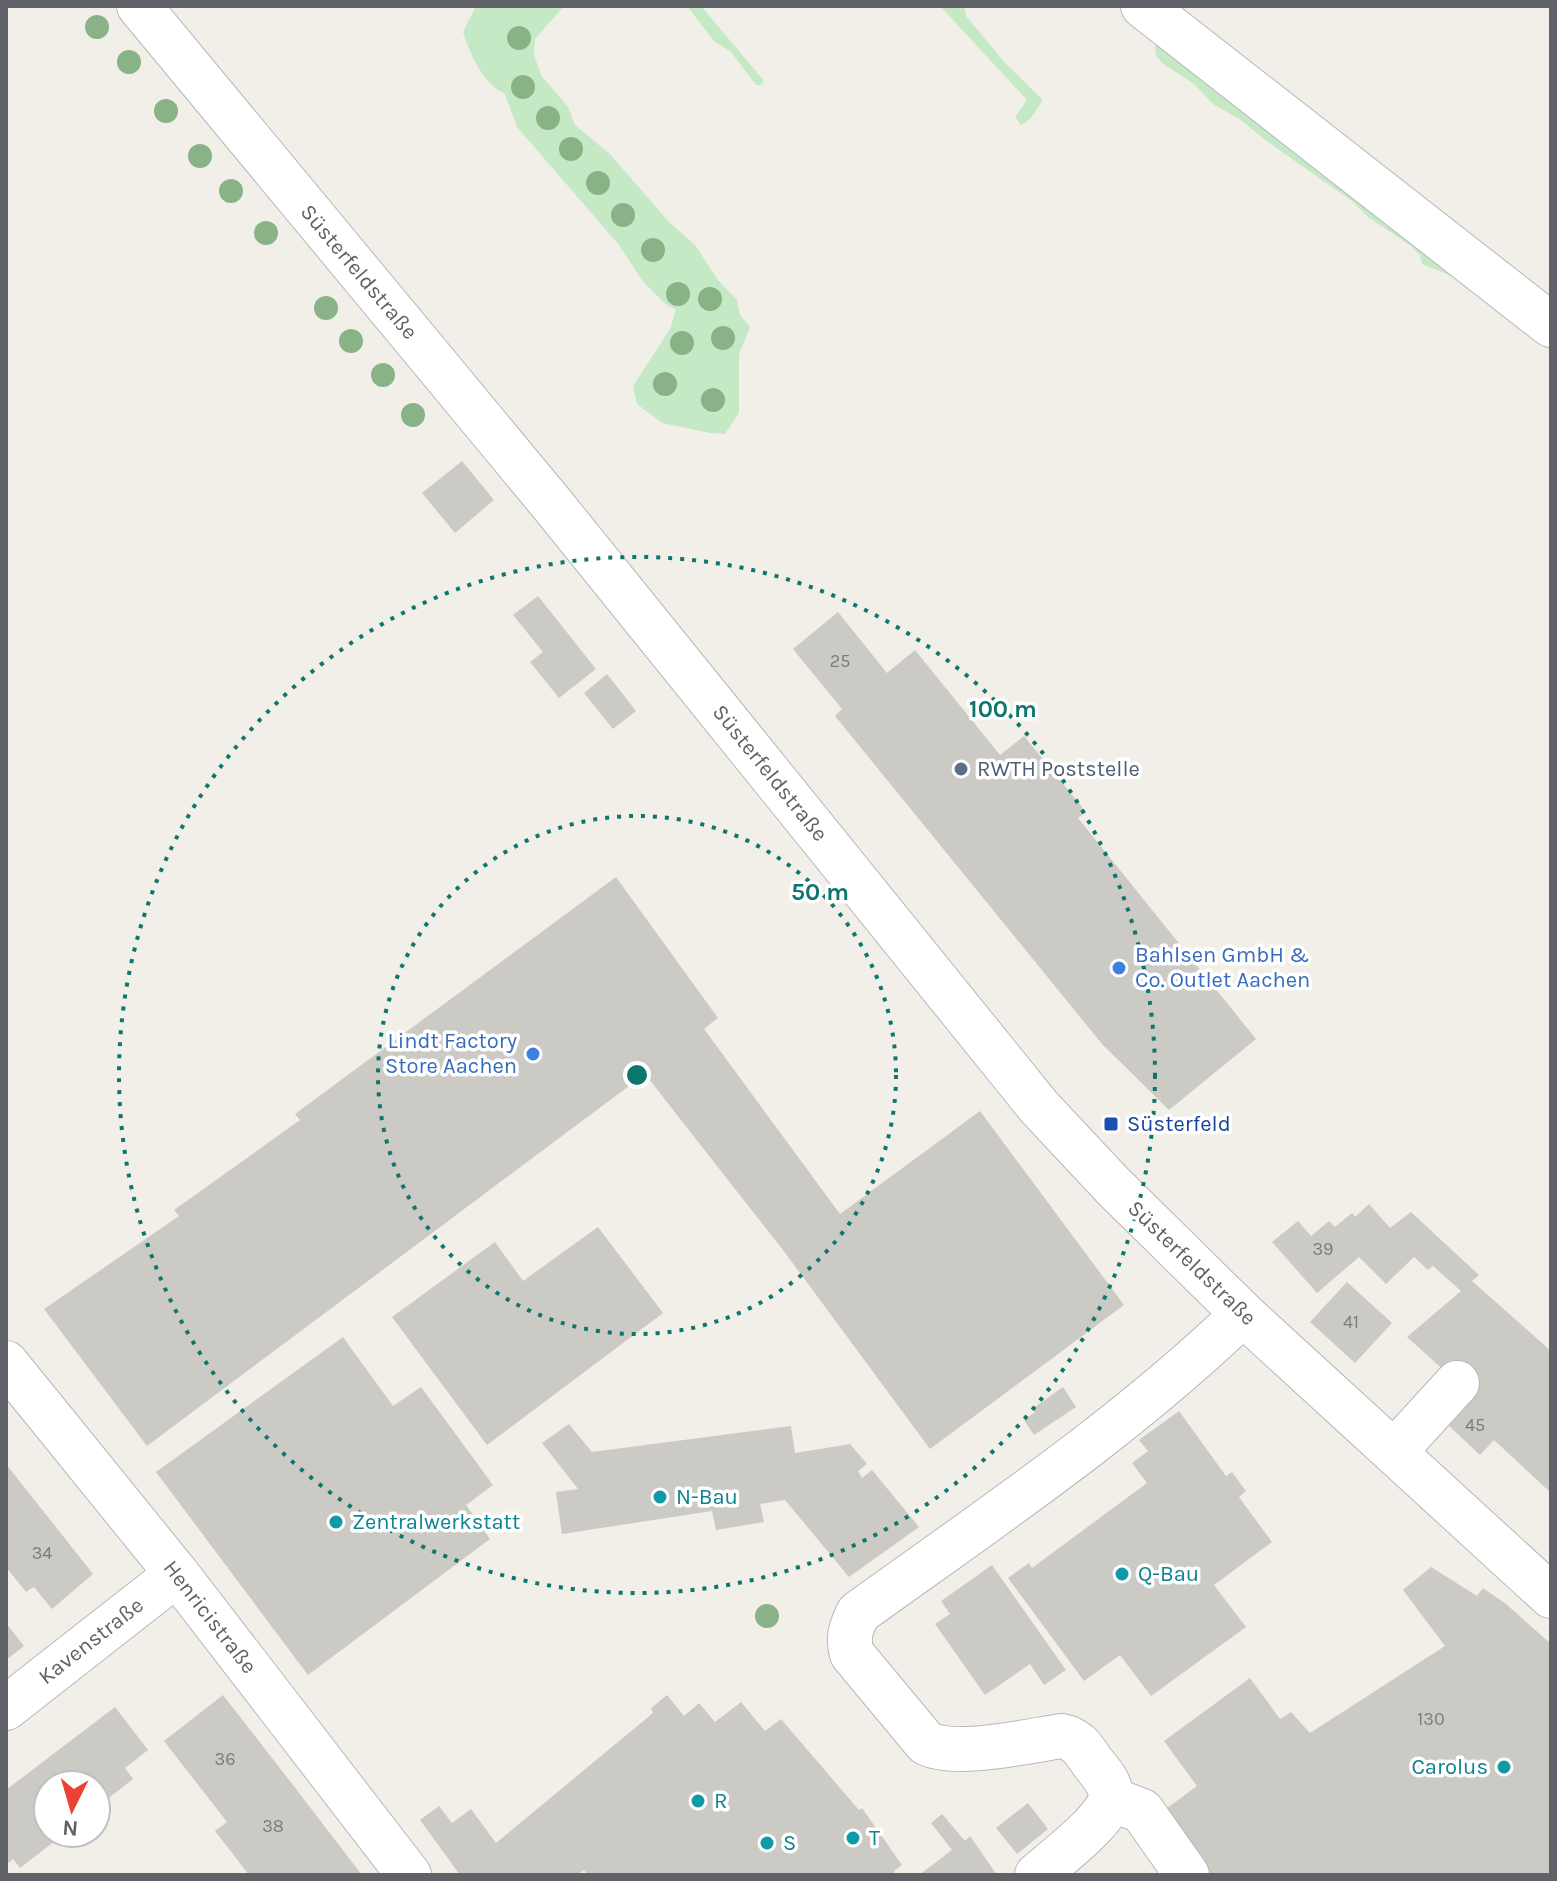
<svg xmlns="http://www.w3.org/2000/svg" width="1557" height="1881" viewBox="0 0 1557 1881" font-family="Karla,sans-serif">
	<rect width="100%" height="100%" fill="#f1efe8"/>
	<path fill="#c5e8c5" d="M476,6H564L535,39L534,55L541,75L568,107L575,125L610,154L669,222L695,245L718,280L737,300L740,315L750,327L739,354V413L725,434L710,433L662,423L637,404L633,386L670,329L676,310L664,303L642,280L619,245L517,127L505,94C482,82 471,56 463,32Z
		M687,6H701L764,81L760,85H756L731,52L714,41Z
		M940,6H964L966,16L1007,65L1043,100L1030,119L1021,125L1015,117L1027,100Z
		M1159,41L1488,297L1484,301L1468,287L1449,275L1422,264L1420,255L1411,246L1368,217L1353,202L1264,139L1241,120L1213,104L1194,84L1162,63L1156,55L1155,45Z"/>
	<path fill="#cccac5" d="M462,461L494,500L455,533L422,493Z
		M538,596L596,669L559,698L530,662L543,652L513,615Z
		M838,612L887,673L915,650L1000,755L1024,736L1086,812L1078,818L1256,1039L1169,1110L1102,1044L835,716L842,709L793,649Z
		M607,674L636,711L613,729L584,693Z
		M616,877L718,1018L704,1029L840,1214L980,1111L1124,1305L930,1449L786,1254L645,1074L147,1446L44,1309L179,1216L174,1210L300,1120L295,1114Z
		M1369,1204L1390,1228L1411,1212L1479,1275L1472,1281L1551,1351V1493L1494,1440L1480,1455L1446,1423L1467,1391L1407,1337L1461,1291L1433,1266L1428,1270L1414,1257L1386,1284L1359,1257L1317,1293L1272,1242L1298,1221L1311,1236L1329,1221L1335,1227L1352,1213L1355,1217Z
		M598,1227L663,1313L487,1445L392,1317L495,1242L523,1281Z
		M1347,1282L1392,1323L1355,1363L1310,1322Z
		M343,1337L393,1406L421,1387L493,1485L466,1505L490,1539L308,1675L156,1472Z
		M1063,1387L1076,1407L1034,1435L1024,1420L1035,1412L1032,1409Z
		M1179,1411L1226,1476L1232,1472L1246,1491L1239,1497L1272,1542L1214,1585L1246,1627L1151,1696L1120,1655L1084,1681L1008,1578L1029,1563L1032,1568L1147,1483L1132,1463L1148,1451L1139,1440Z
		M569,1424L592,1452L791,1426L795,1453L850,1444L867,1464L858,1471L862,1478L872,1470L919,1527L849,1577L785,1500L760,1504L764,1522L716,1530L712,1511L562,1534L556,1492L578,1489L542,1443Z
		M6,1464L93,1574L52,1609L34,1587L26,1592L6,1567Z
		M992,1565L1066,1670L1044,1685L1030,1664L985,1695L935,1624L950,1614L941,1601Z
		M1431,1567L1477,1596L1483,1588L1506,1604L1551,1644V1875H1209L1163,1811L1197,1786L1164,1741L1250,1678L1280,1719L1291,1712L1310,1733L1445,1646L1403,1590Z
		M6,1623L24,1646L6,1660Z
		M223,1695L286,1776L362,1875H249L215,1831L227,1822L164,1741Z
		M667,1695L684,1716L699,1703L715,1722L741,1702L765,1731L781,1719L859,1810L862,1808L902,1865L894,1871L896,1875H588L584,1870L577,1875H460L420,1820L439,1806L452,1823L471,1809L496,1843L653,1713L651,1708Z
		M115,1707L148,1750L125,1768L133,1779L96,1808V1785H48V1833L55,1841L20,1868L13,1859L6,1865V1790Z
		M1028,1803L1048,1829L1017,1854L996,1828Z
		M942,1814L965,1841L970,1836L997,1875H919L952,1850L931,1823Z"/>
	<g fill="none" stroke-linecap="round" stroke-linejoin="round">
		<defs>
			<path id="minor" d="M139,6L551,503L1039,1107L1113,1186L1243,1314L1551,1596
				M1143,6L1551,325
				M6,1363L177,1574L409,1875
				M1394,1452L1457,1383
				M6,1708L177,1574
				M1111,1799L1142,1811L1187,1875
				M1037,1875C1054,1860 1112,1817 1111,1795C1110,1782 1101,1773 1093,1763C1084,1750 1078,1739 1062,1736C1027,1741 956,1758 926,1743L852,1654C847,1638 851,1628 858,1613C990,1518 1126,1427 1243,1314"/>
		</defs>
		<use href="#minor" stroke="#b5b8bc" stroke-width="46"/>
		<use href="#minor" stroke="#fff" stroke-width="44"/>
	</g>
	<g fill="#89b387">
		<circle cx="97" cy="27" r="12"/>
		<circle cx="519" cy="38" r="12"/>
		<circle cx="129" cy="62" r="12"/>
		<circle cx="523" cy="87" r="12"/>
		<circle cx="166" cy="111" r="12"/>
		<circle cx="548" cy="118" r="12"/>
		<circle cx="571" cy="149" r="12"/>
		<circle cx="200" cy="156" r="12"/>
		<circle cx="598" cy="183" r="12"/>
		<circle cx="231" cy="191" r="12"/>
		<circle cx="623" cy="215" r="12"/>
		<circle cx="266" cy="233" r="12"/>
		<circle cx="653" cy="250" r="12"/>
		<circle cx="678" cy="294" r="12"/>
		<circle cx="710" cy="299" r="12"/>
		<circle cx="326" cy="308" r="12"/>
		<circle cx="723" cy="338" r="12"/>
		<circle cx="351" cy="341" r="12"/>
		<circle cx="682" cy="343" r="12"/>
		<circle cx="383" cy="375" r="12"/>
		<circle cx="665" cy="384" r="12"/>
		<circle cx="713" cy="400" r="12"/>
		<circle cx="413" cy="415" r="12"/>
		<circle cx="767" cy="1616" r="12"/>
	</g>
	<g fill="none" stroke="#0f766e" stroke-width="4" stroke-dasharray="4 8">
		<circle cx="637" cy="1075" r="259"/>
		<circle cx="637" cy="1075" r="518"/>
	</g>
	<circle fill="#5c6f8a" stroke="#fff" stroke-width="3" cx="961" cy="769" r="8"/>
	<g fill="#3f7fe0" stroke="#fff" stroke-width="3">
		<circle cx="1119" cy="968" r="8"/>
		<circle cx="533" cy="1054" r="8"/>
	</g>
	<rect fill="#1a4fb4" stroke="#fff" stroke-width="3" x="1103" y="1116" width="16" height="16" rx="4"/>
	<g fill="#0f9aa8" stroke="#fff" stroke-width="3">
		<circle cx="660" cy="1497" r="8"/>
		<circle cx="336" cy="1522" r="8"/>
		<circle cx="1122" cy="1574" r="8"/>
		<circle cx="1504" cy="1767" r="8"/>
		<circle cx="698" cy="1801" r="8"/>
		<circle cx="853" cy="1838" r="8"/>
		<circle cx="767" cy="1843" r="8"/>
	</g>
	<g text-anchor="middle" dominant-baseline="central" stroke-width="7" stroke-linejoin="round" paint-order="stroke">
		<g font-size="18" fill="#7a7d7f">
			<text x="840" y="661">25</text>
			<text x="1323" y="1249">39</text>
			<text x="1351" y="1322">41</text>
			<text x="1475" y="1425">45</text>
			<text x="42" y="1553">34</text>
			<text x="1431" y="1719">130</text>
			<text x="225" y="1759">36</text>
			<text x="273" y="1826">38</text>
		</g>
		<g font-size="22" fill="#5f6368" stroke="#fff">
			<text transform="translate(359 272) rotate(50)">Süsterfeldstraße</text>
			<text transform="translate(770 773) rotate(51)">Süsterfeldstraße</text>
			<text transform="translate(1192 1263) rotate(44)">Süsterfeldstraße</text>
			<text transform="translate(210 1617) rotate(52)">Henricistraße</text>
			<text transform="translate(91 1641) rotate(-38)">Kavenstraße</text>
		</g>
		<g font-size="22" fill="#4e5e75" stroke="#fff" text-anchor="start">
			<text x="977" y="769">RWTH Poststelle</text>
		</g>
		<g font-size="22" fill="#366cbe" stroke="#fff" text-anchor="start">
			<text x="1135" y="955">Bahlsen GmbH &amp;<tspan x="1135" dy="25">Co. Outlet Aachen</tspan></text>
			<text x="517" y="1041" text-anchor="end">Lindt Factory<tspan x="517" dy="25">Store Aachen</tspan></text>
		</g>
		<g font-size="22" fill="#164399" stroke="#fff" text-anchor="start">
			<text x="1127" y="1124">Süsterfeld</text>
		</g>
		<g font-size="22" fill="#0d838f" stroke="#fff" text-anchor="start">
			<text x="676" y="1497">N-Bau</text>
			<text x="352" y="1522">Zentralwerkstatt</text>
			<text x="1138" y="1574">Q-Bau</text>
			<text x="1488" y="1767" text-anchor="end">Carolus</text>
			<text x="714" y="1801">R</text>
			<text x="869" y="1838">T</text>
			<text x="783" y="1843">S</text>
		</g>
	</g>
	<circle cx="637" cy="1075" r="12" fill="#0f766e" stroke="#fff" stroke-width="4"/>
	<g font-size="24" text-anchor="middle" font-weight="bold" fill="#0f766e" stroke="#fff" stroke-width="7" stroke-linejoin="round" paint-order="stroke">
		<text x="1003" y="717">100 m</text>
		<text x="820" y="900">50 m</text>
	</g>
	<rect width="1557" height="1881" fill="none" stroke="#5f6368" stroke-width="16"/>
	<g transform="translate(72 1809) rotate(185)"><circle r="38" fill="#ffffff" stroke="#bfc1c3" stroke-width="2"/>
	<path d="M0-6L14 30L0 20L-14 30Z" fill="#ea4335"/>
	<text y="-12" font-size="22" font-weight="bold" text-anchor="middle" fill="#5f6368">N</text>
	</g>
</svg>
